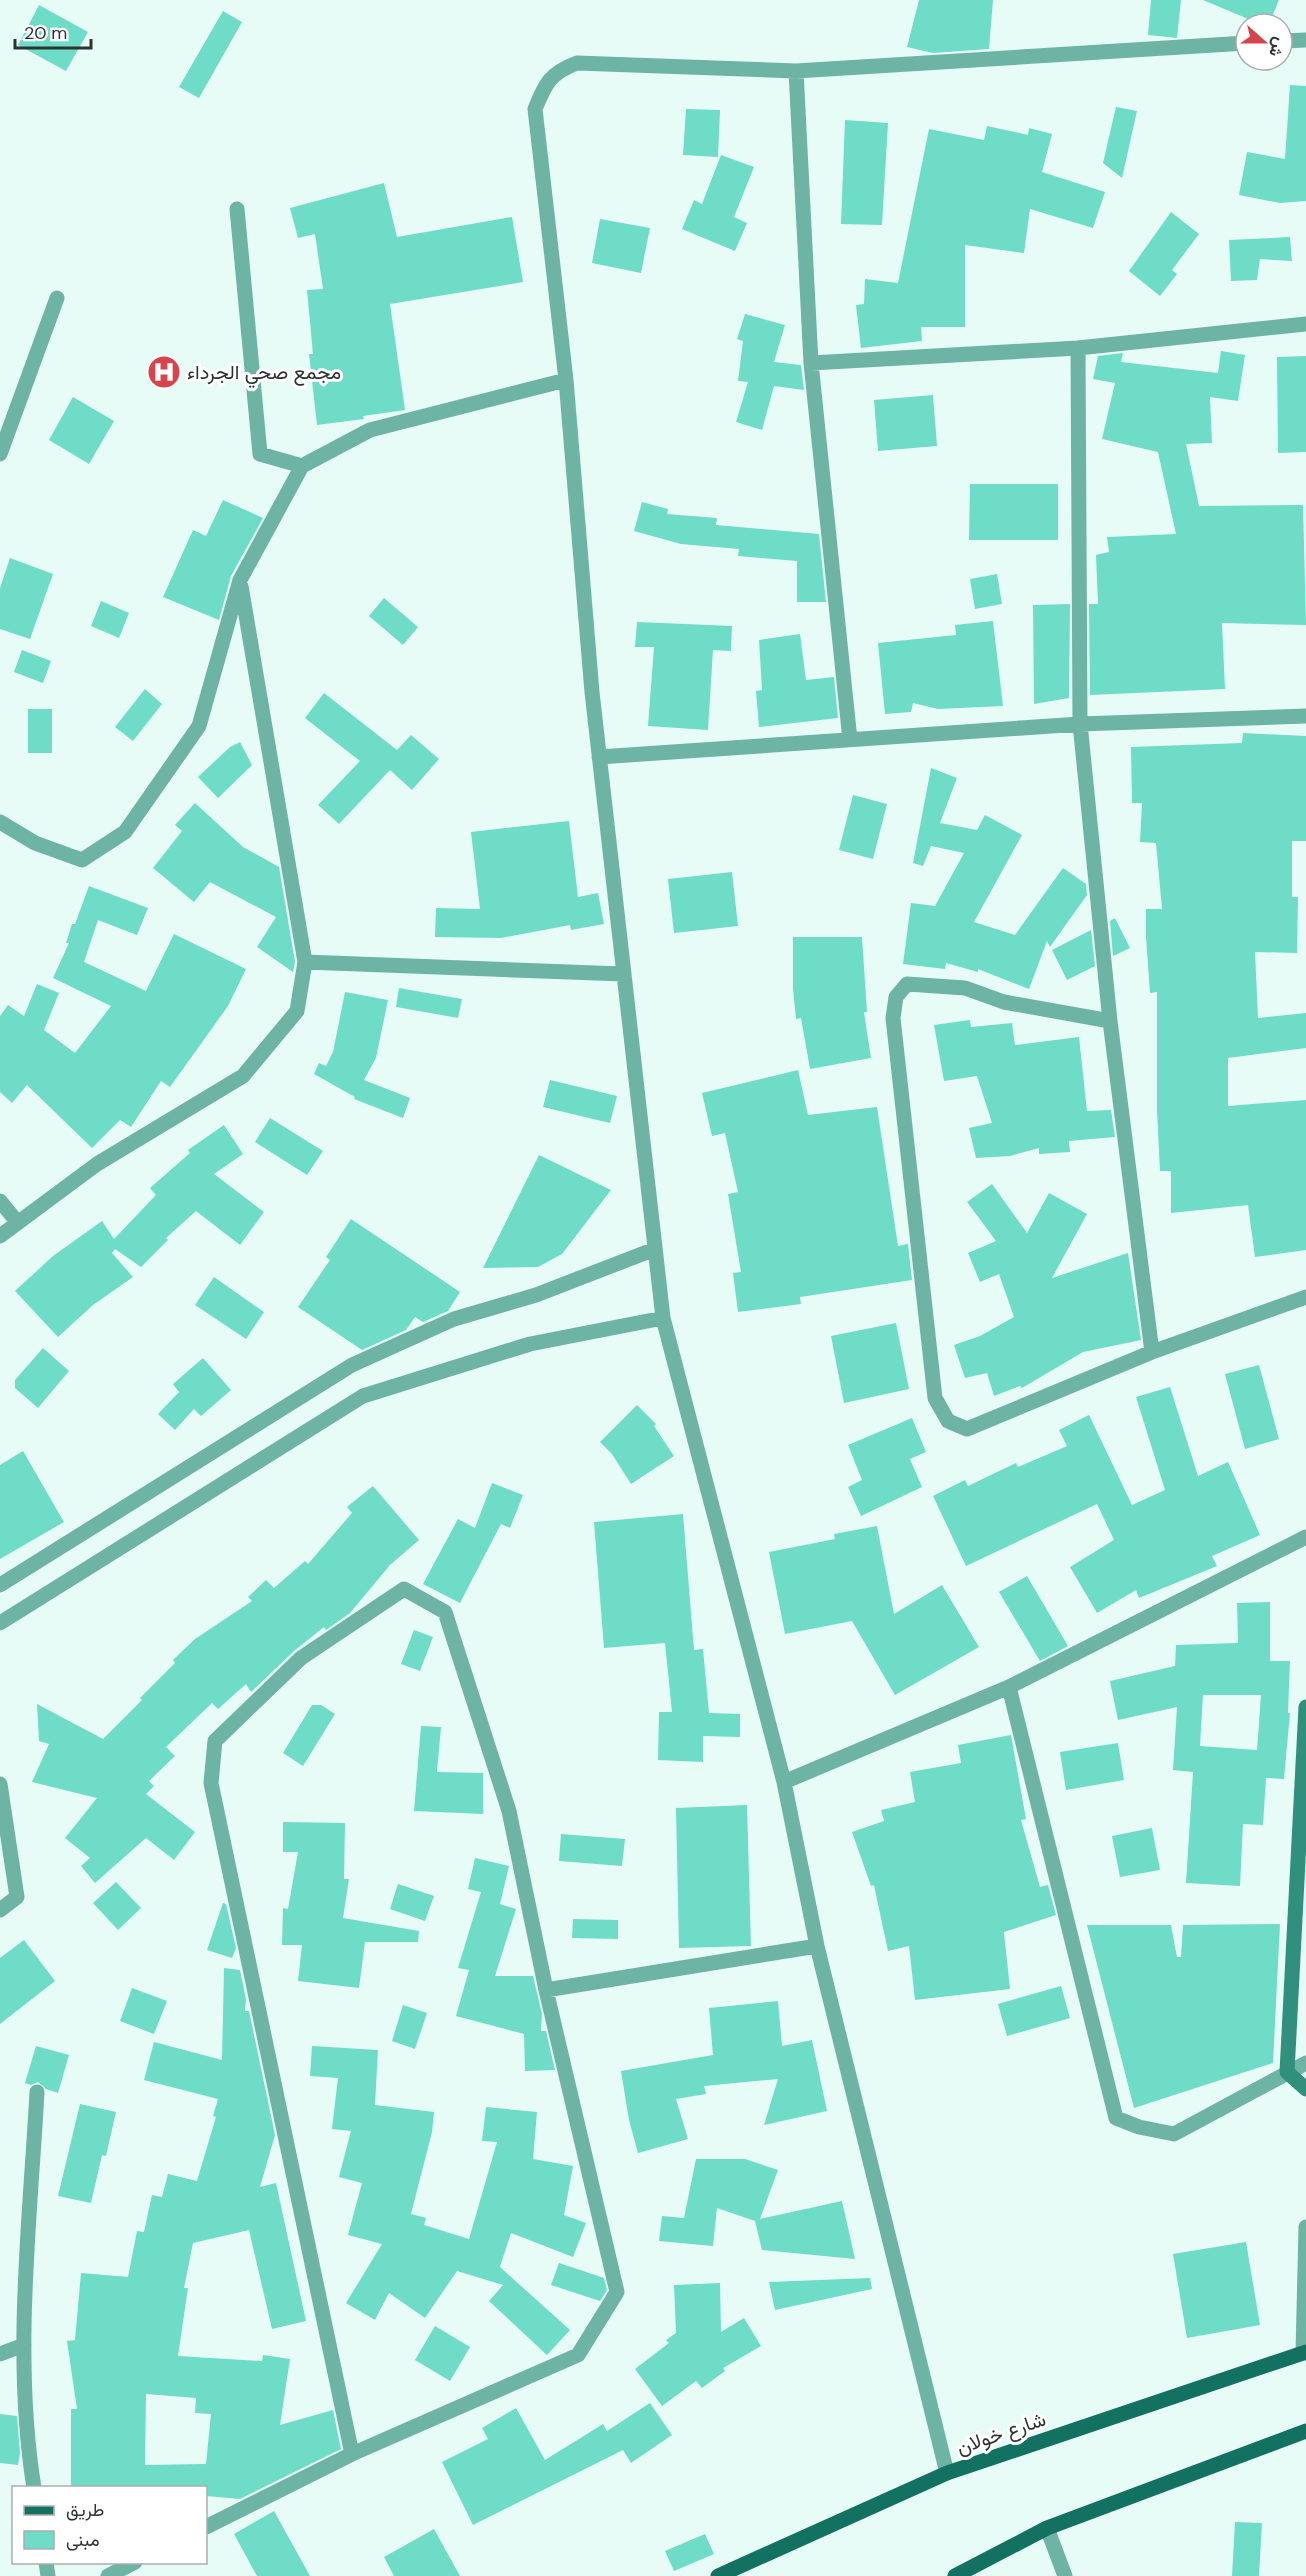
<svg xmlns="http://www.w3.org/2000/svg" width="1306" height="2576" viewBox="0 0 1306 2576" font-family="'DM Sans',Vazirmatn,sans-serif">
	<rect width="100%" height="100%" fill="#e7fcf7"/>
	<path fill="#6edcc6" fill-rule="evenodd" d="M919,0H993L989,49L933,53L907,47Z
		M1151,0H1181L1177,38L1148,35Z
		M1203,0H1279L1269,24H1260Z
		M39,5L88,32L66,71L18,45Z
		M223,11L242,22L199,98L179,87Z
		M1290,85L1306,86V201L1280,203L1239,195L1247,152L1285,159Z
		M1116,107L1137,111L1122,178L1103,163Z
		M686,109L720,110L718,157L683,155Z
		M845,120L888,123L882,225L841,224Z
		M987,126L1028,135L1029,128L1052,134L1042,172L1105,192L1093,228L1030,209L1024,253L965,245V327H921L922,341L861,348L856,305L864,304L865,279L898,283L929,129L984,140Z
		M721,155L754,167L734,217L747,223L735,251L682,229L694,200L702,204Z
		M384,183L397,237L512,217L523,282L390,304L405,410L363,416L364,419L317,425L309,354H313L307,290L323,289L315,234L298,238L290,208Z
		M1171,212L1199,234L1172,270L1177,274L1160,296L1129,271Z
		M600,219L650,228L641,273L592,263Z
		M1290,237L1292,261L1260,259L1257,280L1231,281L1229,240Z
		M745,314L785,325L774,362L801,365L804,390L774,386L762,430L736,422L748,382L738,381L743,341L737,339Z
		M1221,351L1245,355L1238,401L1210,397L1212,443L1186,444L1199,506L1303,505L1306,625L1222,623L1225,689L1090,695L1089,604H1098L1096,555L1109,552L1107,537L1176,534L1158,452L1102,439L1115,383L1093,379L1098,356L1123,353L1121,362L1218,373Z
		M1306,356V452L1278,453L1277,357Z
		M933,395L937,446L878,451L874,400Z
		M73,397L114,421L89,464L49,440Z
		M970,484H1058V540H969Z
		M223,500L263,518L231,576L219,620L163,597L193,530L206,536Z
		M642,502L668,509L667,514L717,518L716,525L819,534L826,602H797V561L738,556L739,549L681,544L634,531Z
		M10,558L53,574L30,639L0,629V588Z
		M997,574L1002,604L975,609L970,579Z
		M384,598L418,627L403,645L369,616Z
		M101,601L129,613L119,638L91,626Z
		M1070,604L1069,698L1034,704L1033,605Z
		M993,621L1003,706L938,709L913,703L911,712L885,714L878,643L956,635L955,625Z
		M637,622L732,626L731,651L713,650L708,730L648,726L654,647H635Z
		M800,634L806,680L834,677L838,718L759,727L756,691L762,690L759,640Z
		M22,650L51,661L43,683L14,672Z
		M145,689L162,704L133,741L115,727Z
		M324,693L397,750L411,735L439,759L412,790L390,770L339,824L318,805L360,761L305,718Z
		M28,709H52V753H28Z
		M1243,733L1306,736V841H1292V897H1298L1297,953L1255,952L1258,1018L1306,1013V1048L1228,1058V1106L1306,1100V1250L1255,1257L1248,1205L1171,1213V1171H1160L1157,1111V992L1150,993L1146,937V909H1162L1156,843L1140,842L1142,803H1132L1131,747L1242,743Z
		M240,742L252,765L218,798L198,777L230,747Z
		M931,768L957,778L940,823L977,830L985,815L1022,835L974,922L1015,935L1063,868L1086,884L1087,895L1050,947L1047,941L1029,989L978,969V972L946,963L945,969L903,964L911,903L935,906L964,853L931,846L923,866L913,863Z
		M853,795L887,804L873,859L839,850Z
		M195,803L243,847L279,867L295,962L293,972L257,947L276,917L210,882L194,902L153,868L182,831L175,825Z
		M569,821L578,897L598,893L604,924L571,930L570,925L501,938L435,937L436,908L480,909L471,832Z
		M732,872L738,926L674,933L668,879Z
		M89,886L148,908L137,935L98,920L84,962L146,991L174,934L246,969L228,1006L170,1087L161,1081L131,1127L120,1120L92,1148L27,1085L12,1103L0,1092V1016L8,1005L24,1016L37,984L59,993L44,1030L75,1053L111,1006L53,978L69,943H66L72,924H75Z
		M1115,918L1130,948L1113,956L1110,921Z
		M1091,930L1095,966L1067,980L1052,950Z
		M793,937H862L867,1012H864L871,1058L810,1069L801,1018L796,1019L793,988Z
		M399,988L462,999L458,1018L396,1007Z
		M345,992L388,1000L376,1058L364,1080L410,1098L403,1118L354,1099L355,1097L314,1074L319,1063L326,1066L333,1052Z
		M970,1020L971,1027L1012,1023L1015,1045L1079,1037L1087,1111L1111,1110L1115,1137L1069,1141L1070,1152L1039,1154V1148L1010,1156L976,1158L969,1128L992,1123L977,1076L944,1081L934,1025Z
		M798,1070L808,1115L877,1107L898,1246L908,1244L912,1280L800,1297L801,1304L738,1312L733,1273L741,1272L728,1194L738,1192L725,1133L712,1136L702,1093Z
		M550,1080L617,1096L610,1123L543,1107Z
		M270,1118L323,1151L307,1175L255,1142Z
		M224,1125L243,1154L214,1174L264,1212L240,1245L196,1211L166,1238L168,1240L141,1267L115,1249L112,1253L133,1277L93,1305L58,1337L15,1291L53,1256L102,1221L114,1239L156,1195L150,1188L190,1153L188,1150Z
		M539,1155L611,1190L562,1254L538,1267L483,1268Z
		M992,1184L1027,1233L1049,1193L1087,1214L1052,1278L1128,1253L1141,1340L1083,1352L1022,1388L1020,1386L994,1396L987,1373L965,1378L954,1345L980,1336L1014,1317L999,1274L980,1282L968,1253L996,1241L967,1202Z
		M351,1219L460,1292L448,1311L423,1322L415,1317L406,1330L362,1350L298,1307L330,1260L326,1257Z
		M214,1277L264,1312L246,1339L195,1305Z
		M896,1323L909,1389L844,1403L831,1336Z
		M43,1348L69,1371L38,1408L15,1388V1380Z
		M203,1358L231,1390L201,1416L194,1409L175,1430L158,1414L179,1392L173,1384Z
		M1259,1365L1279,1439L1245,1449L1225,1374Z
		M1170,1387L1198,1476L1228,1462L1260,1535L1212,1556L1217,1566L1139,1598L1136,1590L1097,1613L1070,1567L1114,1540L1097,1504L966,1566L933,1496L965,1480L968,1486L1016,1463L1018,1467L1067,1446L1059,1430L1089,1415L1132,1505L1165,1490L1136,1397Z
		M637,1405L656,1424L654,1426L674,1456L631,1484L612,1454L600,1442Z
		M912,1418L926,1452L910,1459L922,1487L861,1516L848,1487L862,1480L848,1445Z
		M23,1451L64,1522L0,1559V1465Z
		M492,1483L523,1495L510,1528L501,1524L460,1603L423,1584L458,1519L475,1528Z
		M373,1486L419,1540L390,1565L350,1613L326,1630L324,1627L294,1651L251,1692L246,1684L218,1709L212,1703L166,1747L175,1756L149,1781L154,1786L146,1794L195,1832L174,1860L146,1838L95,1883L81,1866L90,1858L65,1838L97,1798L32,1782L49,1744L39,1741L37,1704L103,1739L142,1700L140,1698L175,1663L173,1660L195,1639L252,1601L248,1597L266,1580L274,1588L305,1561L308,1564L352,1513L347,1507Z
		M683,1514L694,1650L703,1649L709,1713L740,1714V1737L703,1736V1762L658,1760L659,1712H672L665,1643L604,1648L594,1522Z
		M877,1526L894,1614L942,1585L979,1647L895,1695L852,1621L785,1634L769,1552L835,1539L834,1534Z
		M1027,1576L1068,1646L1040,1661L999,1592Z
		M1270,1602V1661H1290L1288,1713H1290L1284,1779L1266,1778L1263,1825L1243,1824L1240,1886L1186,1883L1193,1772L1173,1770L1177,1707L1118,1720L1110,1681L1175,1666L1176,1645L1238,1643L1237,1603ZM1203,1695H1261L1257,1750L1200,1746Z
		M414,1630L433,1637L420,1671L401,1664Z
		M312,1705H321L335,1714L303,1766L283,1753Z
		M421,1726L441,1727L437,1772L483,1773V1814L414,1811Z
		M1011,1735L1026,1819L1021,1820L1040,1887L1048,1885L1056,1915L1004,1932L1010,1989L915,2000L909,1946L888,1951L874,1885L871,1886L852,1832L884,1821L881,1810L915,1802L910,1772L961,1763L958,1745Z
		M1118,1743L1124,1780L1066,1790L1060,1752Z
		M747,1805L751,1946L679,1948L676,1808Z
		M283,1822L345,1823L344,1879H349L343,1918L419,1931L418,1942H365L359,1988L298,1981L302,1945H282L283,1908L288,1909L298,1852H283Z
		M1152,1828L1160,1870L1120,1877L1112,1836Z
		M561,1834L625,1839L622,1866L559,1861Z
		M475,1858L509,1866L500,1904L516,1909L495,1976H533L542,2014L541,2031H546L555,2070L525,2071L524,2034L456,2016L469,1970L458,1968L481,1892L468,1889Z
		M116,1882L141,1908L118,1930L93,1903Z
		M398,1884L434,1896L425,1921L390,1909Z
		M223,1903L226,1904L236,1948L232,1958L207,1950Z
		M573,1919L618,1920V1939L572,1938Z
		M1280,1924L1273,2063L1134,2108L1087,1925H1171L1177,1957H1181L1183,1925Z
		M24,1940L55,1981L0,2024V1958Z
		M224,1968L240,1970L246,1999L245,2011H249L275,2135L260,2187L276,2183L306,2321L272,2329L249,2230L193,2243L184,2288H188L178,2356L262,2361L263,2355L290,2359L280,2425L333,2410L341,2449L240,2499L206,2496V2487H71V2409H77L67,2341L75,2340L81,2273L128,2277L137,2231L144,2232L152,2195L162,2197L168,2174L197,2181L216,2117L213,2116L218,2099L144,2080L154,2042L222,2060ZM146,2394L196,2398L195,2413L211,2414L206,2464L145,2465Z
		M1061,1986L1070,2018L1007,2036L998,2004Z
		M132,1988L167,2001L154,2034L120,2021Z
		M778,2001L782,2046L812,2040L827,2111L764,2125L778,2079L704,2086L706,2094L676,2099L688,2139L638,2153L629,2120L621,2071L713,2055L709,2008Z
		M403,2005L427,2013L415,2049L392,2041Z
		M36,2046L69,2055L58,2093L46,2089L38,2082L31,2085L25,2083Z
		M312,2046L378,2050L375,2105L434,2112L432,2132L411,2214L426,2218L424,2225L469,2239L497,2142L482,2141L486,2107L537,2112L533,2159L573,2166L564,2215L586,2223L573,2257L511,2233L500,2267L570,2330L547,2355L489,2301L503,2285L457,2271L425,2318L389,2293L375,2320L346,2303L382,2244L348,2235L362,2183L339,2177L351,2131L332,2129L338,2078L310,2076Z
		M80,2104L116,2112L106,2156L102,2155L91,2203L58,2196Z
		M696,2159H745L778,2170L760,2219L842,2201L855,2259L762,2250L755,2221L717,2208L713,2246L659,2241L662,2216L684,2218Z
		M1246,2242L1260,2325L1187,2338L1173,2254Z
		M559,2263L604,2278L607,2290L600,2301L551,2285Z
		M870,2278L872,2289L775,2310L769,2282Z
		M720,2283L721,2332L744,2318L761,2346L723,2368L725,2371L702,2388L696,2381L662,2406L635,2369L669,2343L666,2340L676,2333L674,2285Z
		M435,2326L470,2347L450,2381L415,2360Z
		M650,2403L672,2435L631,2463L623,2450L473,2525L442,2462L488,2439L482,2428L516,2408L545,2460L603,2424L607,2431Z
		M0,2414L17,2416L20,2453L18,2465L0,2463Z
		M274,2511L310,2576H257L234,2534Z
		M1235,2522L1262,2523L1259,2576H1232Z
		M434,2529L460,2576H394L384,2557Z
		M705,2534L714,2554L674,2571L665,2551Z"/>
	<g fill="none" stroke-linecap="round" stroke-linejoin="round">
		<path stroke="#6eb4a5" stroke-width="15" d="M1282,41L1306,40
			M796,71L811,363L1078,348L1080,724L1110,1021
			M237,209L260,454L302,466
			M1078,348L1306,324
			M811,363L850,740
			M0,454L57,298
			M599,757L1080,724L1306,716
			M0,822L35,843L82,860L125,832L199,726L240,580L302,466L370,430L566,380
			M305,962L623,974
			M0,1201L18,1223
			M0,1236L97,1164L243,1076L297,1011L305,962L241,586
			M1152,1352L1110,1021L1004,1002L965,988L907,984L896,997L893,1018L935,1398L948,1421L967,1429L1152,1352L1306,1297
			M0,1585L352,1365L454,1319L536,1295L655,1249
			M0,1623L363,1396L530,1344L663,1318
			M1009,1687L1116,2118L1139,2127L1174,2134L1306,2063
			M784,1782L1009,1687L1306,1537
			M0,1784L17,1897L0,1910
			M546,1990L817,1946
			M1303,2353L1306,2227
			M0,2354L24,2345
			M947,2473L817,1946L784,1782L663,1318L592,692L566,380L535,109C545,84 550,73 577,63L796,71L1246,43
			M34,2488C13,2357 30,2222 37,2092
			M206,2527L352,2454L578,2355L617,2292L546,1990L509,1811L445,1612L404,1589L301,1658L215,1741L211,1783L352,2454
			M1047,2528L1065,2576
			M46,2562L48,2576
			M108,2576L135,2562"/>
		<path stroke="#318f7e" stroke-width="15" d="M1306,1707L1287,2072L1306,2089"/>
		<path stroke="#137162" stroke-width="15" d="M718,2576L947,2473L1306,2352
			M955,2576L1047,2528L1306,2431"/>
	</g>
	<defs>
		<symbol id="hospital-disc" viewBox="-11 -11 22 22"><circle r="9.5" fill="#d5454b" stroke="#fff"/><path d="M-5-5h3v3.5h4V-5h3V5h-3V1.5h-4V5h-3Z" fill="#fff"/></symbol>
	</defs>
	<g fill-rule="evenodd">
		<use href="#hospital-disc" x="145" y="353" width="38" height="38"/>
	</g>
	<g text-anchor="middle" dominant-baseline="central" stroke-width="6" stroke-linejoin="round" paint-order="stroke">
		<g font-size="20" fill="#2c3432" stroke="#fff" text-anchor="start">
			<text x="187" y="372">مجمع صحي الجرداء</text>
		</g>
		<g font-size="20" fill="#2c3432" stroke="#fff">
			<text transform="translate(1001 2433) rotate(-19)">شارع خولان</text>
		</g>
	</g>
	<rect x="12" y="2486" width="195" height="78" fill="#ffffff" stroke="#abaead" stroke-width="1.5"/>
	<rect x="24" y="2506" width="30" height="9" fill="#137162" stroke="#abaead" stroke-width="1.5"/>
	<text x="66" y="2516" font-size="18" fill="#2c3432">طريق</text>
	<rect x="24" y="2531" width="30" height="18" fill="#6edcc6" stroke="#abaead" stroke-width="1.5"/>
	<text x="66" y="2546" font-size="18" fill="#2c3432">مبنى</text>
	<g transform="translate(1264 42) rotate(111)"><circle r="28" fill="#ffffff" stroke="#abaead" stroke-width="1.5"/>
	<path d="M0-4.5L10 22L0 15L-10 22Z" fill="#d5454b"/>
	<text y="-9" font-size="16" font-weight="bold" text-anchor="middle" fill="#2c3432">ش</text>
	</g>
	<path d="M15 39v9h76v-9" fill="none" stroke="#2c3432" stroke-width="3"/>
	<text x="24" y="39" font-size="18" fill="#2c3432" stroke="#ffffff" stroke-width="4.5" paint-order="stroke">20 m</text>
</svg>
